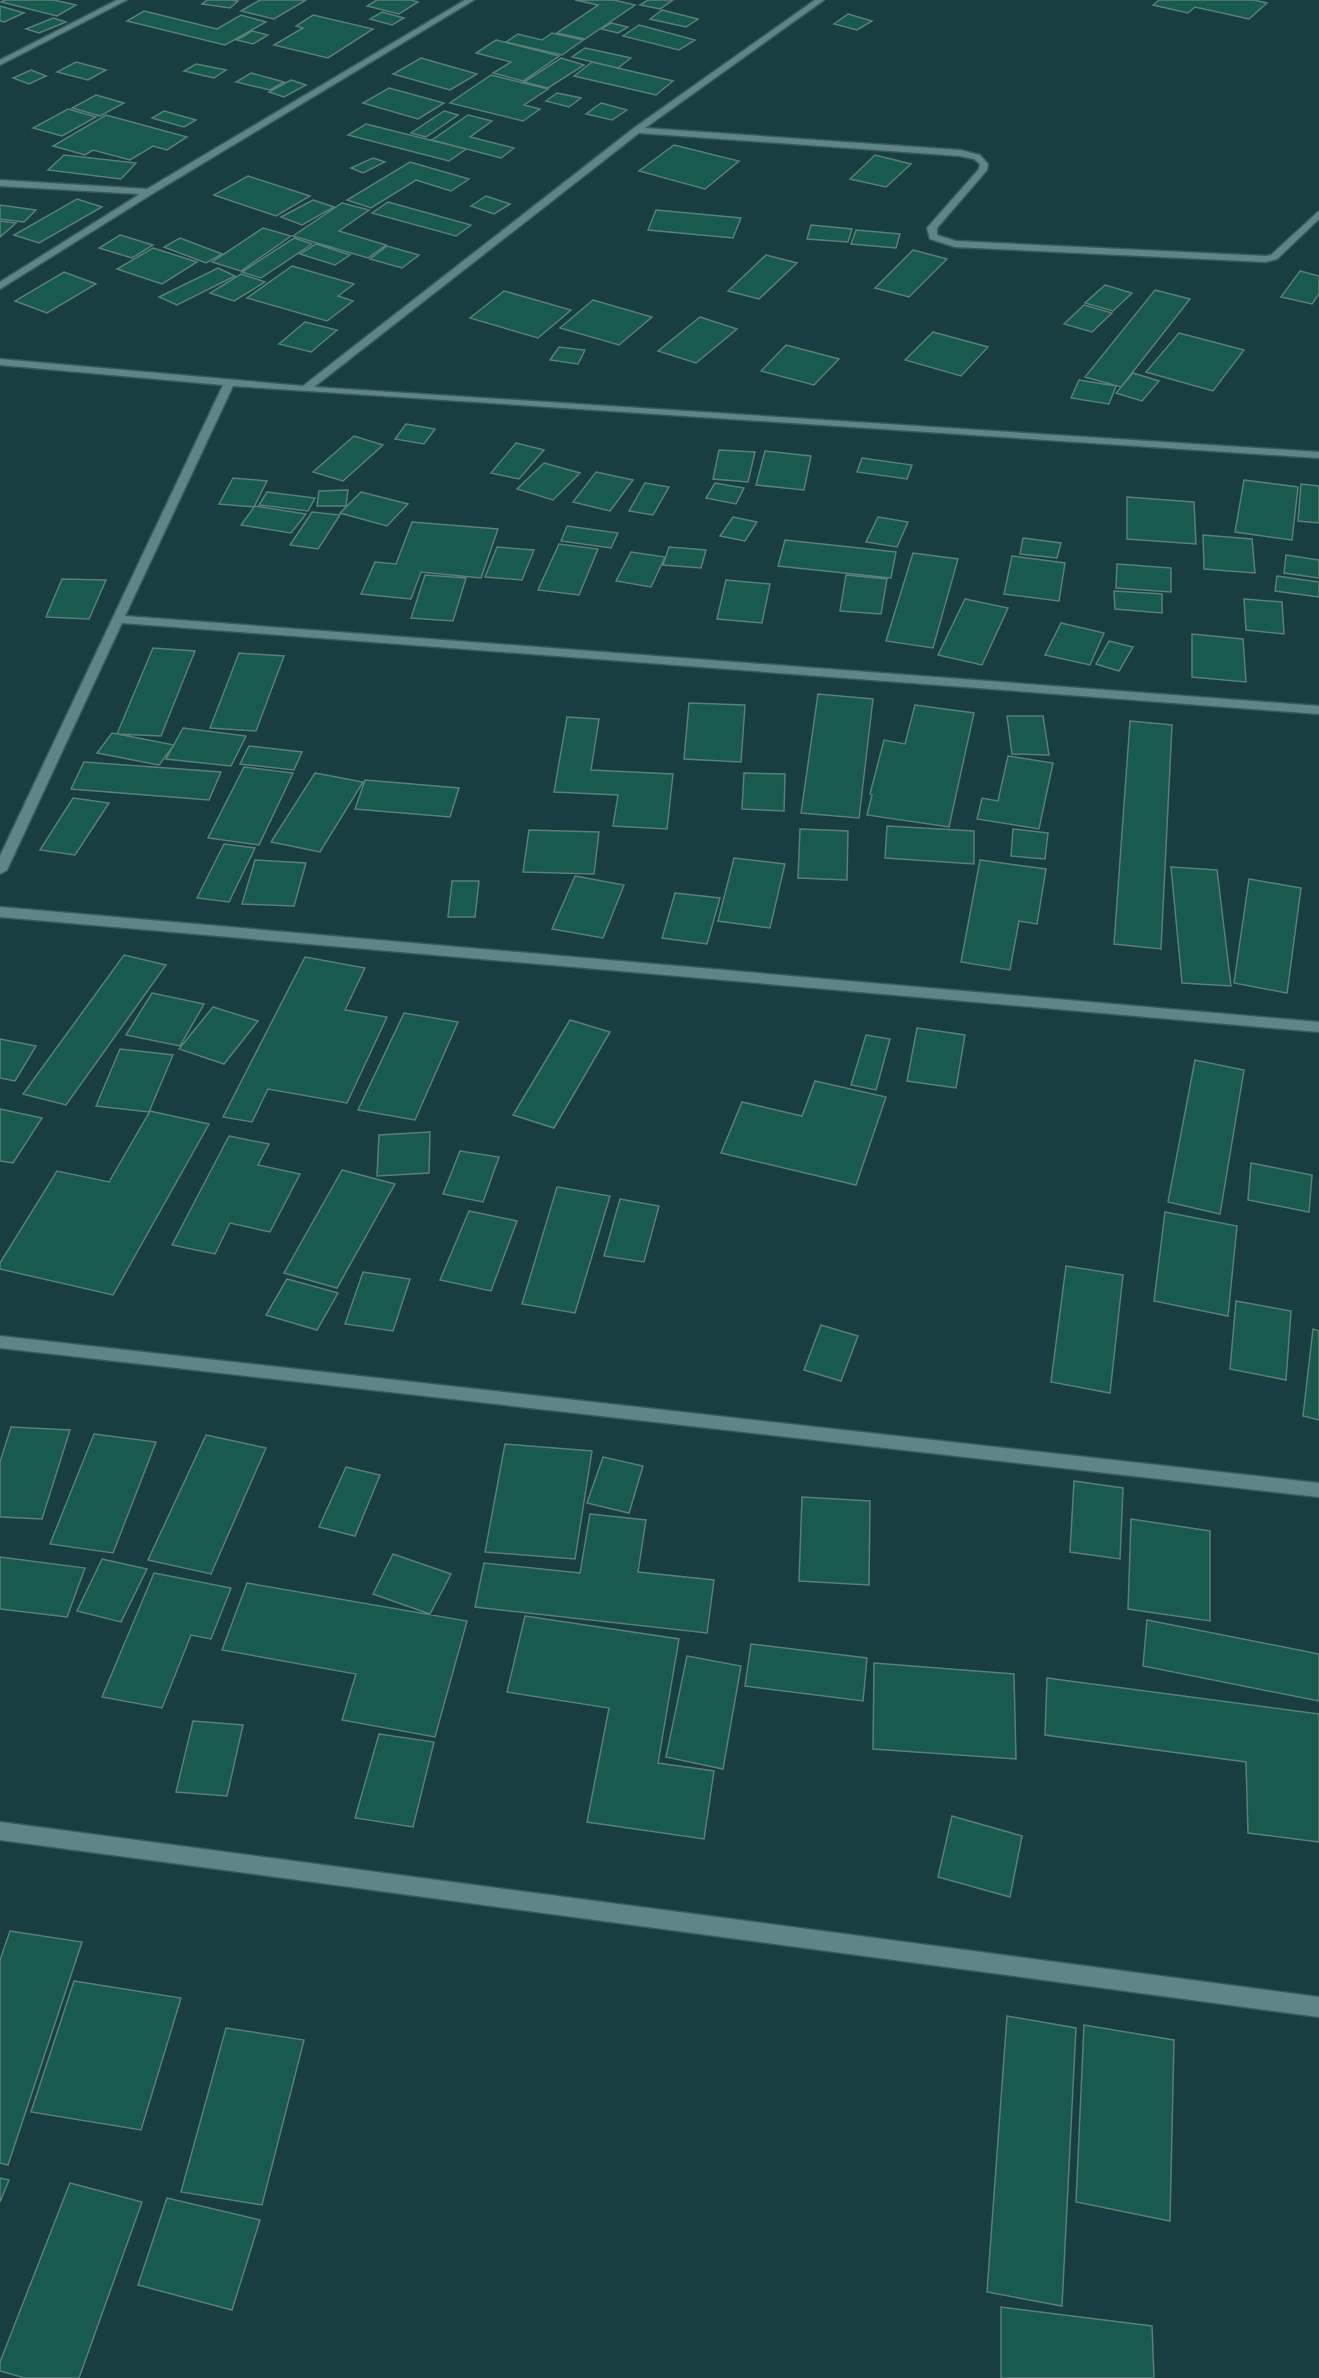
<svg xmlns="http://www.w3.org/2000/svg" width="1319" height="2378" viewBox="0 0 1319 2378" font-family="'Noto Sans',sans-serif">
	<rect width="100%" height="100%" fill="#183e41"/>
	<path fill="#185a4e" stroke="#5a7f76" stroke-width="1.5" d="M5,0H54L76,5L57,16L1,2Z
		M207,0H231L238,1L230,8L202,4Z
		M260,0H306L274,19L241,11Z
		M377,0H411L418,2L399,14L367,6Z
		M575,0H614L635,5L585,39L557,33L598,5Z
		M648,0H673L660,9L640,5Z
		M1159,0H1254L1267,3L1249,19L1195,7L1188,13L1153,5Z
		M0,6L24,13L4,22L0,21Z
		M662,10L698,19L686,27L650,19Z
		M144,11L217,29L241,15L266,22L225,45L127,21Z
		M382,12L404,18L392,25L370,19Z
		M848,14L872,21L857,30L834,24Z
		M313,15L373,29L328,58L274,45L303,28L296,26Z
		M53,18L66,22L39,33L26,29Z
		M611,23L628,27L618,33L601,29Z
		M639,25L695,40L679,50L623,36Z
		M252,31L268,35L253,44L237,40Z
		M552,33L583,40L562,55L506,42L518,34L542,40Z
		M496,40L559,56L523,81L493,73L511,62L476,53Z
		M585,48L631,58L618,68L572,57Z
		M421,58L477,74L450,90L393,74Z
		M561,58L584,65L548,88L524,82Z
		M76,62L106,70L88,80L57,72Z
		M592,62L673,81L656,95L574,76Z
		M196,64L226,70L214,78L184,71Z
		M31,70L46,76L29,84L13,78Z
		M251,73L284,82L270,90L236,82Z
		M491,75L548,89L524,105L540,109L523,121L450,103Z
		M291,80L306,85L284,97L269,92Z
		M389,88L444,103L418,119L363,103Z
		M557,93L581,98L569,107L546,101Z
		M96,95L124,103L100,116L72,108Z
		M601,103L627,110L612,120L586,114Z
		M68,109L96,117L62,136L33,128Z
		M164,111L196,120L184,127L152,118Z
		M444,111L458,115L426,137L411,133Z
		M106,115L187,137L167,150L153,146L130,160L93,150L85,155L53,146Z
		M468,115L492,121L470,137L514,148L501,158L432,140Z
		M366,124L466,149L449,161L348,135Z
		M674,145L739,161L705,189L639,171Z
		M64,155L136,163L121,179L48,170Z
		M875,155L911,164L886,187L850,179Z
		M373,158L385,162L363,173L351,168Z
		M410,162L469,179L451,191L416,180L371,208L347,200Z
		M248,176L310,196L276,216L214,195Z
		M486,196L510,204L494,214L471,206Z
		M77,199L102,207L39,243L14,235Z
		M313,200L334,207L302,225L281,217Z
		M388,202L471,225L456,236L372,213Z
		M342,203L369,210L339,231L386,245L368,258L293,236Z
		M0,205L36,210L24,222L0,219Z
		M656,210L741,218L733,238L648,230Z
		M0,221L16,223L0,237Z
		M811,225L852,229L848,242L807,239Z
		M263,228L291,236L241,271L212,262Z
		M856,230L900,234L896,248L851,244Z
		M120,235L153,245L132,258L99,248Z
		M180,238L222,254L206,263L164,247Z
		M294,238L312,244L261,278L242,272Z
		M316,244L350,255L335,265L300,254Z
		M387,246L419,255L402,268L370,259Z
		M153,248L197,262L162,284L117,269Z
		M913,250L947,259L909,297L875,288Z
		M766,255L797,263L759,299L728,291Z
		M292,266L354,284L338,296L353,301L327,321L247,298Z
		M218,268L235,276L177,305L159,297Z
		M1300,271L1319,276V294L1312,304L1281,297Z
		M64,272L96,284L47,313L15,301Z
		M241,274L265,282L234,301L210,293Z
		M1105,285L1132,293L1113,311L1085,303Z
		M1155,290L1190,299L1121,387L1085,377Z
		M504,291L571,310L538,338L470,318Z
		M593,300L652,317L619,345L560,328Z
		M1084,305L1112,313L1092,332L1064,324Z
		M700,317L737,329L696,363L658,351Z
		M305,322L337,330L311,352L279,344Z
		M933,332L988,347L961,376L905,360Z
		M1179,333L1244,350L1213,391L1146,372Z
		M786,345L839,359L814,385L761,371Z
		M559,347L585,350L578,364L550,360Z
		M1133,373L1159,381L1142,401L1116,393Z
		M1079,380L1116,386L1109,404L1071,398Z
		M406,424L435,429L424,444L395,439Z
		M354,436L383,445L343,481L313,472Z
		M516,443L544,450L519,479L491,473Z
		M719,450L755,452L748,482L713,479Z
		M765,451L811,456L804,490L756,485Z
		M862,458L912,465L907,479L857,472Z
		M544,463L580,473L553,500L517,489Z
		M596,472L633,480L610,511L573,502Z
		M233,478L267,481L254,507L219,504Z
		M1244,480L1298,487L1292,540L1235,532Z
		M645,483L669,487L653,515L629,511Z
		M715,483L744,488L736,504L706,498Z
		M1301,484L1319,486V523L1298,521Z
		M348,490L346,506H317L319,491Z
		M267,492L315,498L308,511L259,505Z
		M361,492L408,504L387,526L340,513Z
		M1127,497L1194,502L1196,544L1127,539Z
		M255,506L306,514L291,533L241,525Z
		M312,512L340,515L318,549L290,545Z
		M733,517L757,522L745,541L720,536Z
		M878,517L908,522L897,547L866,542Z
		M412,522L498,529L481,578L421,572L411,599L361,594L375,562L396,564Z
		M567,526L618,533L611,548L561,541Z
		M1203,535L1252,539L1255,573L1204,569Z
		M1023,538L1061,543L1057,558L1020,554Z
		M785,540L896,552L891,578L778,566Z
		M559,544L598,549L579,595L538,590Z
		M497,547L534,550L522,580L485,577Z
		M669,547L706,550L701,568L663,565Z
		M631,552L665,557L651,587L616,581Z
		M913,553L958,559L933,648L886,641Z
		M1286,555L1319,560V578L1284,573Z
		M1012,556L1065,563L1059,601L1004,594Z
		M1117,564L1171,568V592L1116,588Z
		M425,575L466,578L453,621L411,618Z
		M846,575L887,579L881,614L840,611Z
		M1277,576L1319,582V597L1275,591Z
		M62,579L106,580L89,619L46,617Z
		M726,580L770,584L762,623L717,619Z
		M1114,591L1162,594V613L1115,609Z
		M965,599L1008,608L982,665L938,655Z
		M1244,599L1282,602L1284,634L1246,630Z
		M1061,623L1104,633L1090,665L1045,655Z
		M1192,634L1243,639L1246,682L1192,677Z
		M1109,641L1133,647L1119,671L1096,664Z
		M153,648L195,651L161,736L117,734Z
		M239,653L284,656L256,731L210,728Z
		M818,694L873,699L859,818L801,813Z
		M689,703L745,705L741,762L684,759Z
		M915,705L974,713L949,827L867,815L872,795L870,794L884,740L905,744Z
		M1007,716H1043L1049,755L1012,754Z
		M567,717L599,719L591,770L673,774L667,829L613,826L618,795L554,792Z
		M1130,721L1172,725L1161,949L1114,944Z
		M183,728L246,736L231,766L166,759Z
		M112,733L174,745L159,765L97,753Z
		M249,746L302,752L294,770L240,764Z
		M1008,756L1053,763L1039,829L977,819L982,798L998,801Z
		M84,762L221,772L209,800L71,789Z
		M244,767L293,773L259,845L208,838Z
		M315,773L363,782L320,852L271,842Z
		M744,773L785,774L784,811L742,809Z
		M365,780L459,788L450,817L355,809Z
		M73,798L109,803L75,855L40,850Z
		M887,826L974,831V864L885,858Z
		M800,829L848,831L847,880L798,878Z
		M1013,829L1048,833L1045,859L1011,856Z
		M529,830L599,832L594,874L523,872Z
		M224,844L255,848L229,902L197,898Z
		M734,858L785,864L770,928L718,921Z
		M255,860L306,863L294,906L242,904Z
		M980,860L1046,869L1037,924L1019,921L1010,970L961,962Z
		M1171,867L1217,870L1231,986L1182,983Z
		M575,876L624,885L603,938L552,929Z
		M1249,879L1301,888L1287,993L1234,983Z
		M452,881H479L475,917H448Z
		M675,893L720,898L707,944L662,938Z
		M124,955L166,965L66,1105L23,1094Z
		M305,957L365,968L345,1010L387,1017L347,1103L268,1089L252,1122L223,1117Z
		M152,993L204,1004L180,1046L126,1035Z
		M213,1007L258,1021L224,1064L179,1049Z
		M404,1013L458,1022L415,1120L358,1110Z
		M570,1020L610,1032L554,1128L513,1115Z
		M917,1028L965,1035L956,1088L907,1081Z
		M866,1035L890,1039L876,1090L851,1085Z
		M0,1039L36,1046L15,1081L0,1078Z
		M120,1049L173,1055L149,1112L96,1106Z
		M1195,1060L1244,1070L1220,1214L1168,1202Z
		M815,1081L886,1097L856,1185L721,1153L742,1102L802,1116Z
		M0,1109L42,1118L13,1163L0,1161Z
		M150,1111L209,1124L113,1295L0,1269V1263L57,1171L109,1182Z
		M430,1132L429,1173L377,1176L379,1135Z
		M229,1136L269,1144L258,1165L300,1174L270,1232L230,1223L215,1254L172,1245Z
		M460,1151L499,1157L483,1202L443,1194Z
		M1251,1163L1312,1175L1309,1212L1248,1200Z
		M342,1170L395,1184L337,1288L284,1273Z
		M557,1187L610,1196L575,1313L522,1304Z
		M620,1199L659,1206L644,1262L604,1256Z
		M469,1211L517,1221L491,1291L440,1280Z
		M1165,1212L1237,1226L1228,1316L1154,1301Z
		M1066,1266L1123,1275L1110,1393L1051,1382Z
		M363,1272L410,1279L393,1331L345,1324Z
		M287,1279L338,1293L317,1330L266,1315Z
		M1236,1301L1291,1311L1286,1380L1230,1369Z
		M821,1325L858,1336L841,1381L804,1370Z
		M1313,1329L1319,1331V1420L1303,1416Z
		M11,1427L70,1430L42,1519L0,1517V1462Z
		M94,1434L156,1442L113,1553L50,1544Z
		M206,1435L266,1448L211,1574L148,1560Z
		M505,1444L592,1451L575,1559L485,1552Z
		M603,1457L643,1466L629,1513L587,1503Z
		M346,1467L380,1475L355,1536L319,1527Z
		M1074,1481L1123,1488L1120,1559L1070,1552Z
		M802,1497L870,1501L869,1585L799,1581Z
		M590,1514L646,1520L638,1572L714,1580L707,1633L475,1607L484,1563L580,1573Z
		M1131,1519L1210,1531V1621L1128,1609Z
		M393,1554L451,1574L430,1614L373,1594Z
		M0,1557L85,1568L67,1617L0,1609Z
		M102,1559L147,1569L121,1622L77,1611Z
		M154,1573L231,1588L211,1639L191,1635L162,1708L102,1697Z
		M247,1583L467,1621L435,1737L342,1720L356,1674L222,1650Z
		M525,1616L679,1639L658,1763L714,1771L704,1839L587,1822L609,1708L507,1692Z
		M1147,1620L1319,1654V1701L1143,1666Z
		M751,1644L867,1658L863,1701L745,1686Z
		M687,1656L741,1666L723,1769L666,1757Z
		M874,1663L1014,1674L1016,1759L873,1749Z
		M1047,1678L1319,1714V1842L1248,1833L1246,1762L1045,1735Z
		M193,1721L243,1725L227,1796L176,1792Z
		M379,1734L434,1742L413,1827L355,1818Z
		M952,1816L1022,1836L1010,1897L938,1877Z
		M10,1931L82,1942L8,2165L0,2163V1960Z
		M74,1981L181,1998L141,2130L31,2112Z
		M1007,2016L1076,2028L1062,2306L987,2292Z
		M1084,2025L1174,2040L1170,2221L1076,2202Z
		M226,2028L304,2040L262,2205L181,2192Z
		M0,2178L9,2180L0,2202Z
		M70,2183L142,2202L79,2378H25L0,2371V2362Z
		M167,2198L260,2220L232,2310L138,2285Z
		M1001,2307L1152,2326L1154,2378H1001Z"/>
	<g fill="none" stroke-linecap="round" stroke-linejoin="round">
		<defs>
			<path id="minor" d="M117,0H127L0,65V60Z
				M465,0H474L152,194L0,289V282L140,194L0,186V180L147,189Z
				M815,0H824L645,128L960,150L980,155L988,164L987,170L937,228V235L956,241L1266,256L1271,255L1319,211V219L1277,259L1266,262L955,247L930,239L927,228L979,169L980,164L974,159L960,156L639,133L314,387L1319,452V458L233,386L125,616L1319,706V714L122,623L7,870L0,874V856L223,385L0,365V359L303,386L634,128Z
				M0,907L1319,1022V1032L0,917Z
				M0,1336L1319,1483V1497L0,1348Z
				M0,1822L1319,1997V2017L0,1840Z"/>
		</defs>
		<use href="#minor" stroke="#3b5a5d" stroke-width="3"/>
		<use href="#minor" fill="#5e8588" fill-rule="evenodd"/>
	</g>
</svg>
